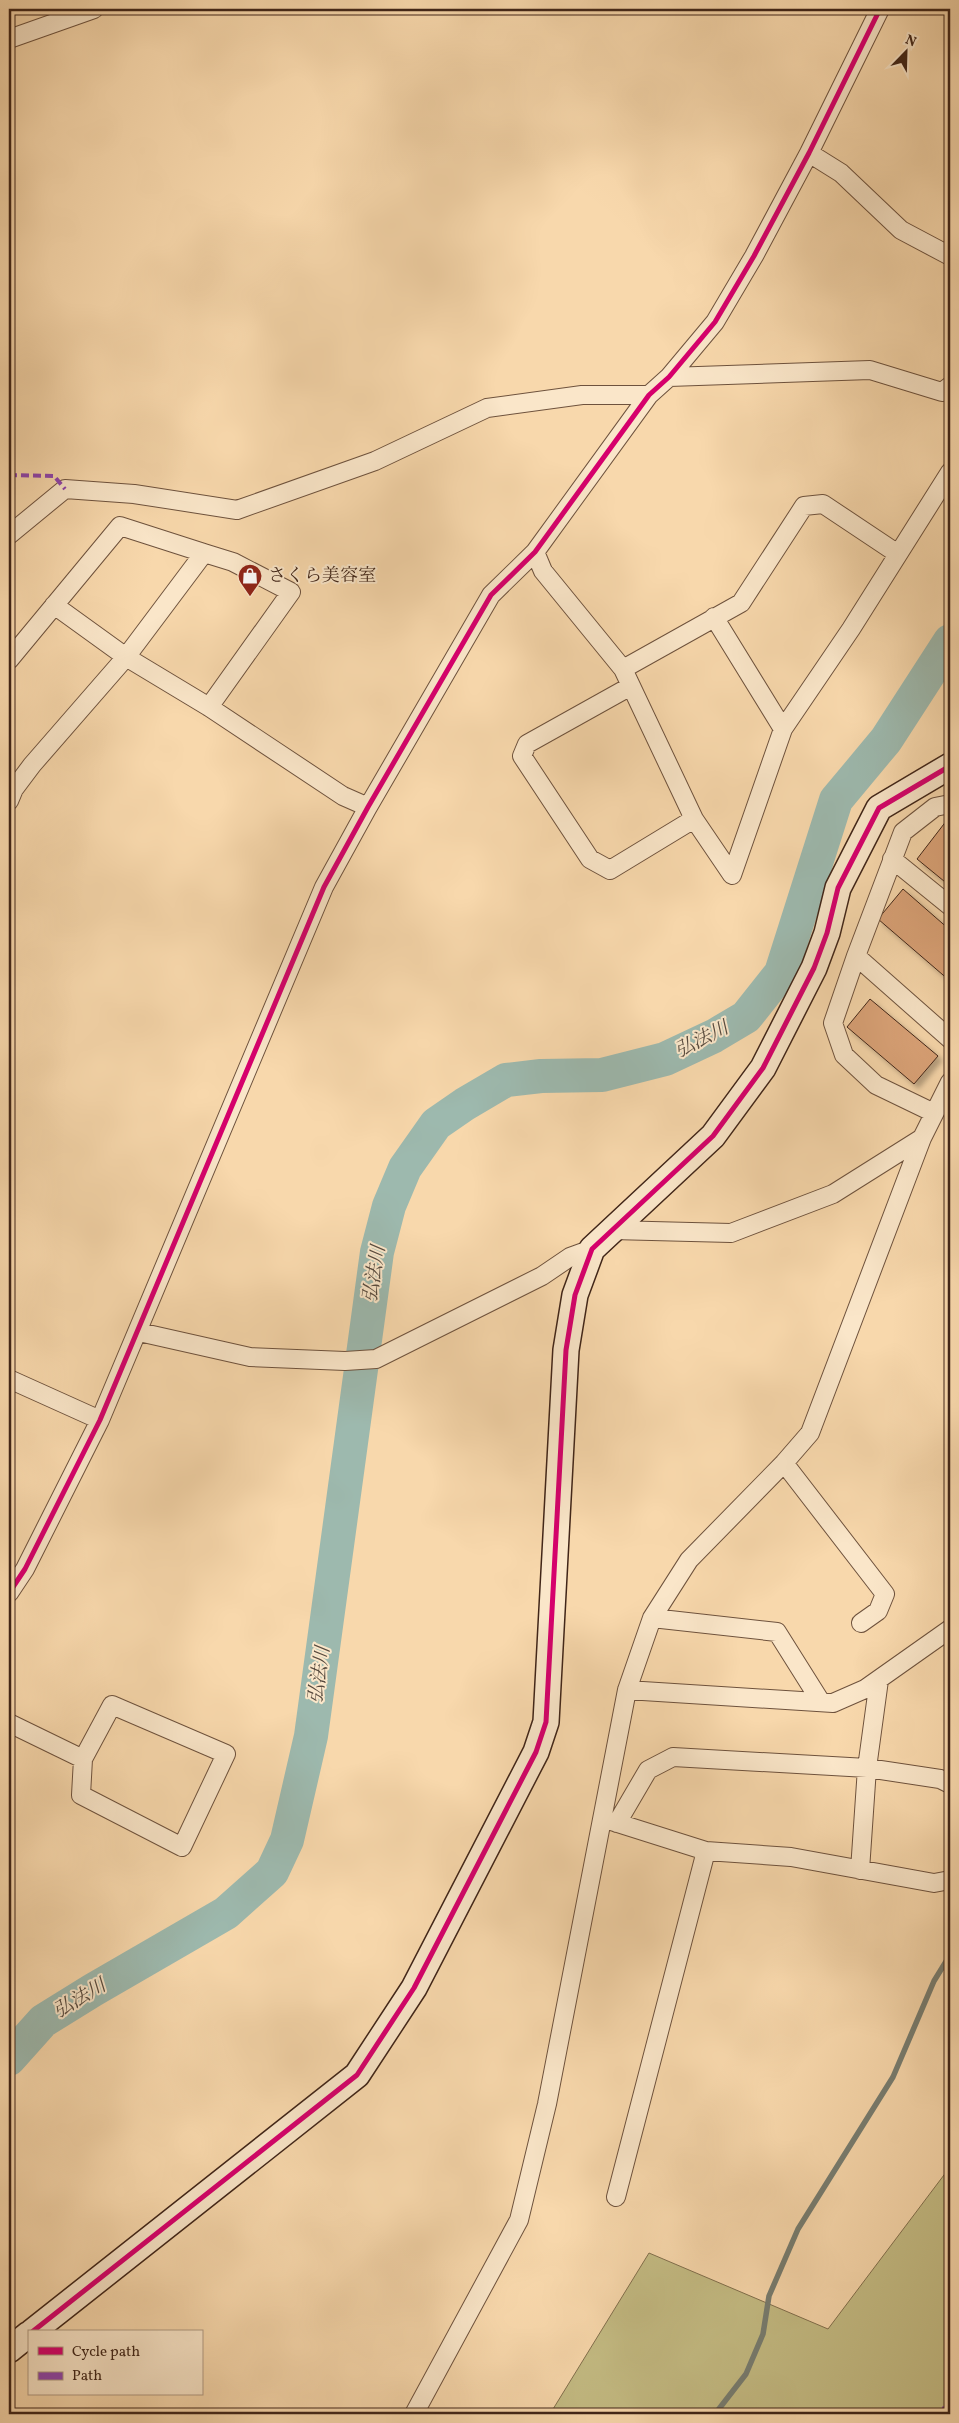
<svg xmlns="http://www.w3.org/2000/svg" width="959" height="2423" viewBox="0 0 959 2423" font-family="Vollkorn,'Noto Serif JP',serif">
	<defs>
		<filter id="shadow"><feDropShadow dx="4.5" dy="4.5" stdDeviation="2.5" flood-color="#0004"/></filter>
	</defs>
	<rect width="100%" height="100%" fill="#f8d8ac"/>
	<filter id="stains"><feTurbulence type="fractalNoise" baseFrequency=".004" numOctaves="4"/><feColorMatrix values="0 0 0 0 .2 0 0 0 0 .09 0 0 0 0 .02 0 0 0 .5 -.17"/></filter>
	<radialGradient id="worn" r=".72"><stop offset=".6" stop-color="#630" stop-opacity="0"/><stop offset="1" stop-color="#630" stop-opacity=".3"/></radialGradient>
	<path fill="#c4bc84" stroke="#82704e" d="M950,2167V2414H550L649,2253L828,2329Z"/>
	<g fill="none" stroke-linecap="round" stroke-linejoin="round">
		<path stroke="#787e72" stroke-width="5.5" d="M715,2414L746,2374L763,2334L769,2296L798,2229L893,2077L934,1981L950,1955"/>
		<path stroke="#9db9ae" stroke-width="34" d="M9,2059L43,2021L93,1990L226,1913L272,1872L287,1840L311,1736L377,1252L389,1206L405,1168L436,1124L465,1104L506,1080L541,1076L602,1075L665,1059L714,1036L746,1017L781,973L836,800L886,740L950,641"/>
	</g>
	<path fill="#dba378" stroke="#402518" filter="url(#shadow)" d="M947,820L950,823V886L917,859Z
		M903,889L950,930V981L878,919Z
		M870,999L938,1056L914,1084L847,1027Z"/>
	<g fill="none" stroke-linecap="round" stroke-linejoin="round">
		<defs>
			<path id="street" d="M9,39L94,9
				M809,153L841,173L901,230L950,256
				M669,377L870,370L942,392L950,386
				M9,535L65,489L134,494L237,510L375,461L487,408L582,395H649
				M535,552L543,571L623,669L694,819L732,875L783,729L851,629L950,472
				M204,553L233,562L291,592L209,707
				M54,605L126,657L209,707L343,796L368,807
				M714,617L783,729
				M9,660L120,526L204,553L126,657L32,765L14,789L9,801
				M623,669L741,603L804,506L823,504L898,554
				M631,686L527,744L522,756L590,859L610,870L694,819
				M892,859L950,906
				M856,956L950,1039
				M934,1113L876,1085L844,1055L833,1023L856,956L903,832L935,807L950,804
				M612,1230L731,1233L833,1194L922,1138
				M139,1332L250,1357L345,1361L376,1359L542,1276L570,1257L592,1249
				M9,1379L100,1420
				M784,1463L885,1594L878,1611L861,1623
				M9,1593L25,1569L100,1420L324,887L368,807L491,595L535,552L649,395L669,377L715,322L754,256L809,153L880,9
				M652,1618L777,1632L821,1702
				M627,1690L833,1703L865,1689L950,1629
				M112,1705L226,1754L182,1847L81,1795L83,1759Z
				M9,1723L83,1759
				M608,1820L706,1851L791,1857L934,1883L950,1880
				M617,1823L648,1770L673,1757L867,1768L940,1779L950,1784
				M860,1870L867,1768L879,1680
				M616,2197L706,1851
				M414,2414L519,2220L547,2104L627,1690L652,1618L689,1560L784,1463L810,1433L922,1138L950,1082"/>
			<path id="secondary" d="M32,2332L357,2075L414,1988L536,1752L546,1722L566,1350L575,1295L592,1249L713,1136L763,1068L814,968L827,933L838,888L879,808L950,766
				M9,2350L29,2334"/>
		</defs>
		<use href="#street" stroke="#6e523d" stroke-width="20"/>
		<use href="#secondary" stroke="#402518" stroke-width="28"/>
		<use href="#street" stroke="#fae6c9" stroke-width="18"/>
		<use href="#secondary" stroke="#fae6c9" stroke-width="25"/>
		<path stroke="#8e44ad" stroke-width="4" stroke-dasharray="8 4" stroke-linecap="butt" d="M9,475L54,476L65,489
			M941,2414L950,2396"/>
		<defs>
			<path id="cycleway" d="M9,1593L25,1569L100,1420L324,887L368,807L491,595L535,552L649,395L669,377L715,322L754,256L809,153L880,9
				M32,2332L357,2075L414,1988L536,1752L546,1722L566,1350L575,1295L592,1249L713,1136L763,1068L814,968L827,933L838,888L879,808L950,766"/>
		</defs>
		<use href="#cycleway" stroke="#fae6c9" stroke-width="8"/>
		<use href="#cycleway" stroke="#d6006c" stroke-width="5"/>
	</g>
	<defs>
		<symbol id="shop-pin" viewBox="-11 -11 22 30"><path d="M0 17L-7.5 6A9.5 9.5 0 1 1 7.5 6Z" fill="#8f2418" stroke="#fae6c9"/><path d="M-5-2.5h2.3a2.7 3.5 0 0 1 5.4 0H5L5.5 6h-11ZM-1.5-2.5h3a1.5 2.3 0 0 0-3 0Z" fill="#fff"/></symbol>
	</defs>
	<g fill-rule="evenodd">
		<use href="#shop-pin" x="236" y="562" width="28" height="38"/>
	</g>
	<g text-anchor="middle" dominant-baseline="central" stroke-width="4" stroke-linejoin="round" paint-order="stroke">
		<g font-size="18" fill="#402518" stroke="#fae6c9" text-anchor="start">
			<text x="268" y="576">さくら美容室</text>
		</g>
		<g font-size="19" font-style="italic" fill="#574a3e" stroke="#fae6c9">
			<text transform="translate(702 1040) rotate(-27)">弘法川</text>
			<text transform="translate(375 1274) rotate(-81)">弘法川</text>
			<text transform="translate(320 1675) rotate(-82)">弘法川</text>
			<text transform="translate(80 1999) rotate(-31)">弘法川</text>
		</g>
	</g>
	<rect width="959" height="2423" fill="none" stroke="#f8d8ac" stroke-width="30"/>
	<rect x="10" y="10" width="939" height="2403" fill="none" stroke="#402518" stroke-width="2.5"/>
	<rect x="15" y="15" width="929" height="2393" fill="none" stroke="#402518"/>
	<rect x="28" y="2330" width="175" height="65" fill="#fae6c9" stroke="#b09982"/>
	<rect x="38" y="2347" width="25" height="8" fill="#d6006c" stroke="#b09982"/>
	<text x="72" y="2356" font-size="15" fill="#402518">Cycle path</text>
	<rect x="38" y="2372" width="25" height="8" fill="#8e44ad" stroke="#b09982"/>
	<text x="72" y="2380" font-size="15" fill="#402518">Path</text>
	<g transform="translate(906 52) rotate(23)" stroke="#fae6c9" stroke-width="4" paint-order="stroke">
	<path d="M0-4L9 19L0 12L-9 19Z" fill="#402518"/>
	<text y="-8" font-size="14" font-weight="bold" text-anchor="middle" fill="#402518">N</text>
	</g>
	<rect width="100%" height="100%" filter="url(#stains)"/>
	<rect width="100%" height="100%" fill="url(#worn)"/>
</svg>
